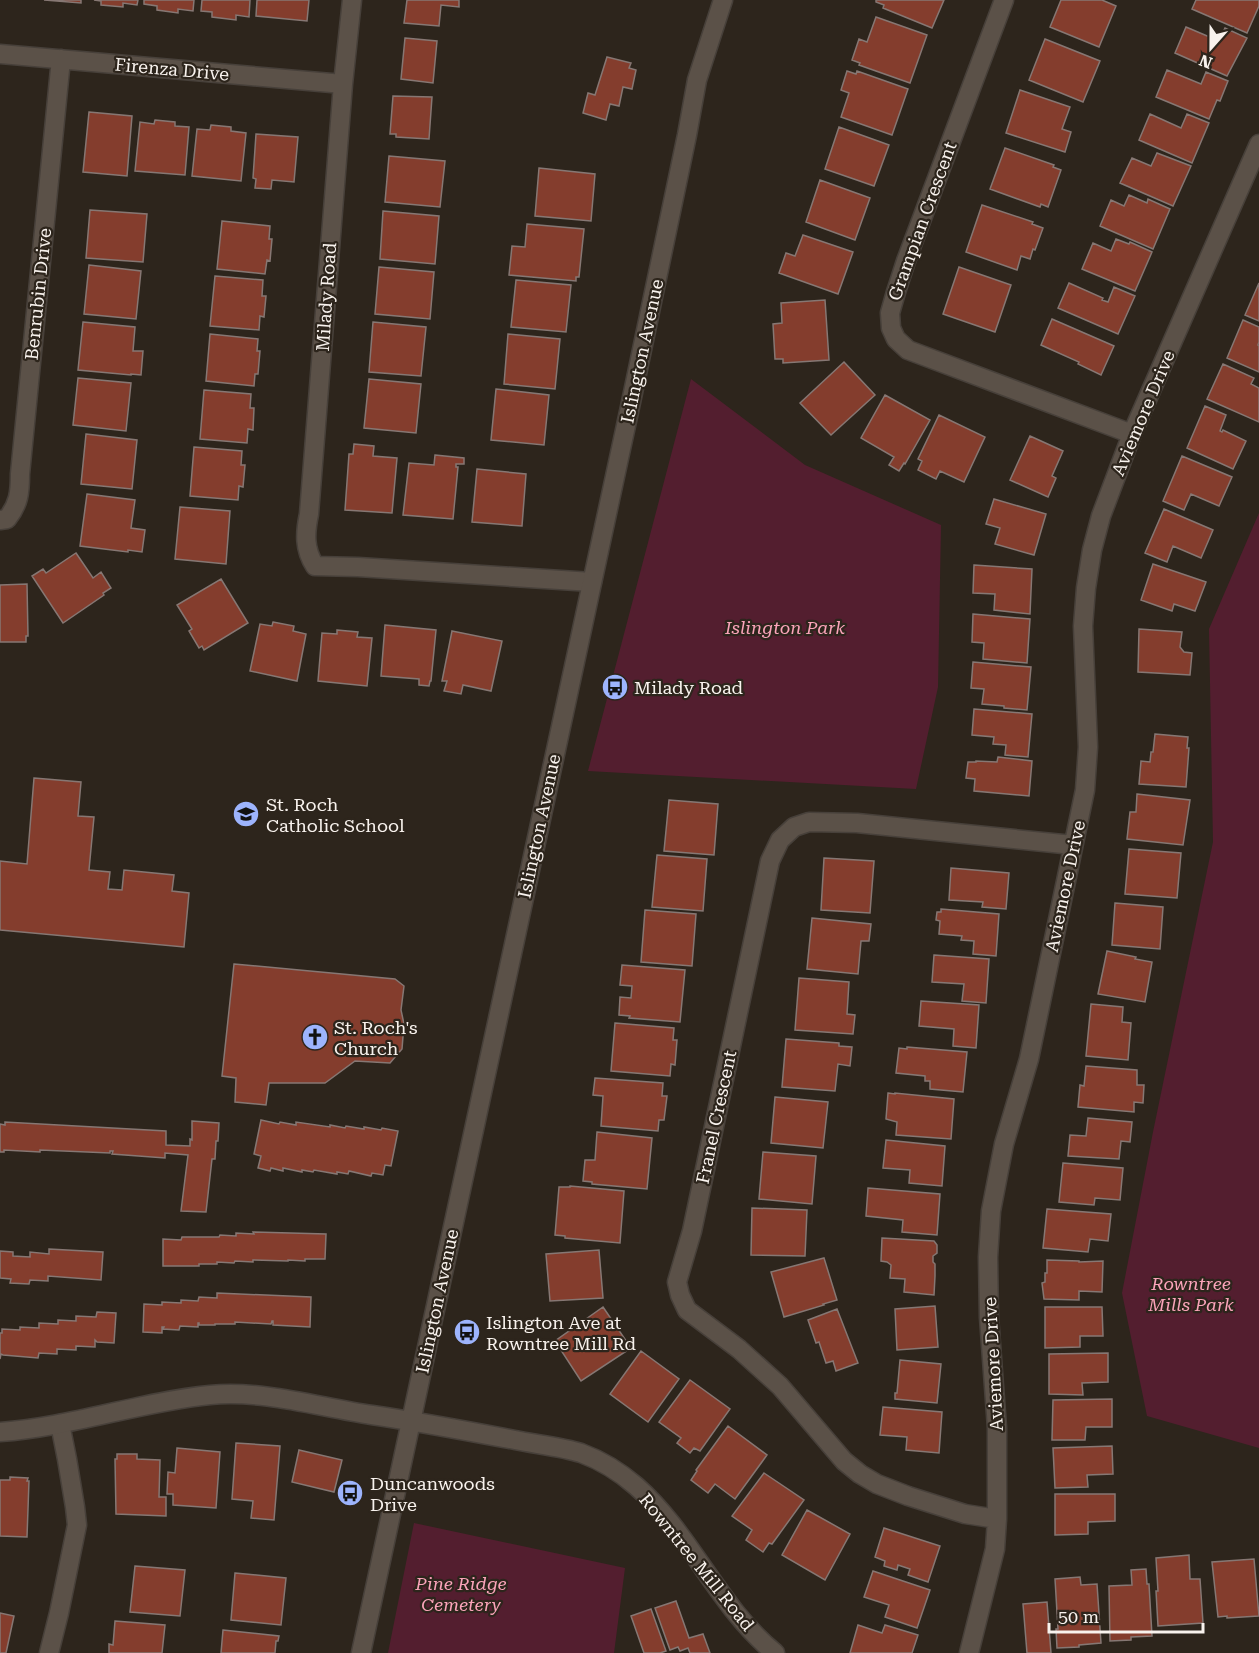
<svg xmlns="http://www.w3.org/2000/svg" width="1259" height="1653" viewBox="0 0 1259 1653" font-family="'Roboto Serif',serif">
	<rect width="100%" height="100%" fill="#2d251c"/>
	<path fill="#531e2f" d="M691,379L805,465L941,525L938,687L916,789L588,771Z
		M1259,513V1448L1147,1416L1122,1293L1153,1132L1213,842L1209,629Z
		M414,1523L625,1568L614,1653H388Z"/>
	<path fill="#843d2d" stroke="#867773" stroke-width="1.5" d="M44,0H81V3Z
		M94,0H138L137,5L123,3V7L101,5V1Z
		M144,0H194L193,11L178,9V13L157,10V6L144,4Z
		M202,0H250L249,17L236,15V20L212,17V12L201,11Z
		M257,0H309L307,21L256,16Z
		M407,0H459V7L441,5L439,26L404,23Z
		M876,0H944L932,28L883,8L884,5L876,2Z
		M1061,0H1102L1116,6L1099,47L1050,27Z
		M1196,0H1259V6L1247,33L1192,9Z
		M876,17L927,35L910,83L859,65L860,63L852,60L859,39L867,42Z
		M1186,27L1219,41L1225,28L1247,38L1227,76L1175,53Z
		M405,38L437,41L433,83L401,79Z
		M1045,39L1100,61L1083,102L1029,80Z
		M607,57L631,63L629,68L636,70L632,89L623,87L619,106L610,104L606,120L583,113L588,93L595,95Z
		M1167,70L1201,84L1206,72L1228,81L1220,101L1217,100L1209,119L1156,97Z
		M847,71L856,74L857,71L908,89L892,135L841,117L849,93L841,90Z
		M1020,90L1070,107L1062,129L1071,132L1065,152L1006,133Z
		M393,96L432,97L429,139L396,137V134H390Z
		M89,112L132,116L127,176L83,172Z
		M1150,114L1181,128L1187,114L1209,123L1192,163L1139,140Z
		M155,120L175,122V126L189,127L185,175L135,171L140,122L154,124Z
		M211,125L231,127V131L246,133L241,181L192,176L197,129L210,130Z
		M839,127L889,145L874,186L825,169Z
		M256,134L298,137L294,182L272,180L271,189L255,188L256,179L253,178Z
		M1005,148L1054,165L1053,167L1061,170L1048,207L1041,204L1040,207L990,189Z
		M1157,153L1191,166L1173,206L1120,183L1132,158L1151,166Z
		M389,156L445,161L440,207L385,202Z
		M539,168L595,174L591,221L535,216Z
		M820,180L870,198L855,240L806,222Z
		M1129,195L1147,203L1148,199L1170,209L1153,249L1100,226L1111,200L1124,206Z
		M982,205L1033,222L1032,224L1043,228L1035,250L1033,249L1030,259L1021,256L1017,270L966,252Z
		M90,210L147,214L143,262L86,258Z
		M383,211L439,216L435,264L380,259Z
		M222,221L270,226L269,239H272L270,261L267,260L265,274L217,269Z
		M527,224L584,229L579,277H576V281L509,275L512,246L525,247Z
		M803,235L853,252L838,294L779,273L786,253L795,256Z
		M1116,239L1129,244L1130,242L1152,252L1135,291L1082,269L1093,243L1111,251Z
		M89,265L141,271L136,319L84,314Z
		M379,267L434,272L430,319L375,314Z
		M959,267L1011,285L995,332L943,314Z
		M215,276L263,280L262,296H266L264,317L260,316L259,330L210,326Z
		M516,280L571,285L566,332L511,327Z
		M1069,283L1103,298L1102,300L1108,302L1114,287L1135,296L1118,334L1058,308Z
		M1259,283V321L1245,315Z
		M825,300L829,360L783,363V359H775L773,324L782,323L781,303Z
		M1052,319L1114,346L1101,375L1078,364L1079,362L1041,345Z
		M1243,320L1259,327V342L1258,345L1259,346V372L1227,358Z
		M83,322L135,327L133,351H143L141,375L131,374V375L78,370Z
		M373,322L426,327L421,376L369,372Z
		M210,334L258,339L257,351H260L258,374H255L254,386L206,381Z
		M508,334L560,339L555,389L504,384Z
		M844,362L875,395L831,435L800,403Z
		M1223,364L1254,378L1251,384L1259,388V422L1207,399Z
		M78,378L131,383L126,431L73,425Z
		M369,379L421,384L416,433L364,428Z
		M496,389L549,395L544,445L491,440Z
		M204,390L251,394L250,408H254L253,430L248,429L247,443L200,439Z
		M885,395L930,420L905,464L904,463L899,471L889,465L894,457L861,438Z
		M1205,406L1226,415L1220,431L1222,432L1223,430L1246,441L1233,469L1187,448Z
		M939,415L985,437L964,482L940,471L936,479L918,470L922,461L918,459Z
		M86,434L137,440L132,489L81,484Z
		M1030,436L1063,451L1052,476L1056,478L1048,497L1010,480Z
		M354,444L374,446L373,456L397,458L392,513L345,510L349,454H353Z
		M194,447L242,451L241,465H245L243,487L239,486L238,500L190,496Z
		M435,455L464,458V464H456V467H458L453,519L403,515L409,463L434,465Z
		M1182,456L1232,477L1219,506L1191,494L1184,510L1163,501Z
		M477,469L526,474L522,526L472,522Z
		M87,494L135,500L131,528L145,530L142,552L128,550V552L80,546Z
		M994,499L1046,514L1034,555L995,544L1000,528L986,524Z
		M180,507L230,511L226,564L175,559Z
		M1164,509L1213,530L1201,558L1173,546L1167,562L1145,553Z
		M76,553L93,578L101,572L111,588L103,593L104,595L63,623L32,576L43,569L46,573Z
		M1153,564L1206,582L1195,611L1174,604L1172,611L1141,600Z
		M974,565L1032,569L1030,614L994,610L995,594L973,593Z
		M221,579L248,623L204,650L202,646L199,648L189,631L192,629L177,605Z
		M27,584L28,636H26V642H0V585Z
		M973,614L1030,619L1027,663L983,659L984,643L972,642Z
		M273,622L294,626L293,631L306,634L297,681L250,671L260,624L272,626Z
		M385,625L436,630L431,681H430L429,686L419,685V679L381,676Z
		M1139,629L1182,632L1180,647L1184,652L1192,653L1190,675L1138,672Z
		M337,630L358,632L357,637L372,638L367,686L318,681L322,633L337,634Z
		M452,631L502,641L491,691L463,685L461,694L444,691L447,681H442Z
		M973,662L1031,667L1027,710L1004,708V706L982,704L984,689L971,688Z
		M974,709L1032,714L1028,757L1005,755L1006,745L993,744L994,737L972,735Z
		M1155,734L1188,737L1187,748H1189L1186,787L1139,784L1141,761L1150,762L1151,752H1153Z
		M998,757L1032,761L1029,796L974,791L975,779L966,778L968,762H976V761L997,762Z
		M34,778L81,782L78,816L94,817L89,870L110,872L108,889L122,890L124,870L174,875L172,891L189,893L184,947L0,930V861L27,864Z
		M1137,794L1190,800L1183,845L1127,839L1130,812H1136Z
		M669,800L718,804L714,855L664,851Z
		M1129,849L1181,853L1177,898L1125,894Z
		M657,855L707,859L703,911L652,907Z
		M824,858L874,861L870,913L821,910Z
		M951,868L1009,873L1006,909L982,907L983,902L949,900Z
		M1115,903L1163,907L1160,949L1112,945Z
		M941,909L999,914L996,956L973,954L974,941L961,940L962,936L939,934L940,921L936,920L937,912H941Z
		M645,910L696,914L692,966L641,962Z
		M812,918L871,924L869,941H861L858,974L807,969Z
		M1107,951L1136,957L1135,959L1152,962L1145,1002L1098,994Z
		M934,955L989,959L986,1003L962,1001L964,984L932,982Z
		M234,964L395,979L404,986L401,1010L404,1024L402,1049L390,1063L355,1061L325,1083H269L266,1105L235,1102L236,1078L222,1076Z
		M622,965L685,970L680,1022L629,1018L630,1016L619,1015L620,997L631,998L632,986L620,985Z
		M799,978L849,982L847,1014L855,1015L853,1034L795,1030Z
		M921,1001L979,1005L976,1048L953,1046L954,1029L919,1026Z
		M1091,1004L1123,1007L1122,1022L1131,1023L1128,1060L1086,1056Z
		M615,1023L674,1028L673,1040H677L675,1065L671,1064L670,1076L611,1071Z
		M786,1039L839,1043V1046L852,1047L850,1066L838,1064L835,1091L782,1087Z
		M907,1047L967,1052L963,1092L930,1089V1081H925V1076L896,1073L899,1048L907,1049Z
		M1086,1066L1137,1070V1085H1144L1143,1103L1134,1102V1112L1078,1107L1080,1085L1084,1086Z
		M595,1078L663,1083L662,1096H667L664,1120H659L658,1131L601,1126L603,1096L593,1095Z
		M888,1093L895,1094V1093L954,1099L951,1139L896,1135L897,1122L886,1119Z
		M775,1097L828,1102L823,1148L771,1143Z
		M1088,1118L1132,1122L1130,1142L1121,1141L1119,1159L1068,1156L1070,1135L1086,1136Z
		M261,1120L279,1124L280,1122L296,1125V1122L330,1127V1125L345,1128L346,1126L364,1129V1127L381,1130L382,1128L398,1131L391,1166L385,1165L383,1175L372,1173L371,1176L349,1171L348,1174L337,1172V1174L314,1170L313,1172L302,1170V1172L283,1168V1171L271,1168L270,1171L258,1168L261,1156L254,1154Z
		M192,1121L219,1123L218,1141H216L215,1159H212L206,1212L181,1211L188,1155L165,1153V1158L112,1154L113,1151H110V1153L40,1150V1152L4,1150V1152H0V1124L5,1125V1122L166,1131V1145L190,1146V1139L192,1140Z
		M597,1132L652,1138L647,1189L592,1184V1182L583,1181L585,1160H595Z
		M886,1140L945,1146L942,1186L909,1183L910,1170L883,1168Z
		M763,1152L816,1156L812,1204L759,1199Z
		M1063,1163L1123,1168L1120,1200L1095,1198L1094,1205L1059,1202Z
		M570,1186L624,1191L620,1243L565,1238V1236L555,1235L559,1187H570Z
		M868,1188L940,1194L937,1235L902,1232L903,1220L866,1216Z
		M752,1208L807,1210L805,1256L751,1255Z
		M1047,1209L1111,1214L1108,1241L1090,1239L1088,1252L1043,1248Z
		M253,1232L326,1234L325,1259H305V1261L288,1260V1261L253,1260V1262L235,1261L234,1263L217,1262V1264H199V1266H163V1239L181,1240L182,1237H219L220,1235L236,1236V1233L254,1234Z
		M882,1238L934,1241L937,1245V1253L933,1256V1262L935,1264V1276L934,1295L904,1292L905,1279L890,1278L891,1265L887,1262L881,1261Z
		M49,1249L103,1252L101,1280L48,1276V1281L30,1280L29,1284L10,1283L11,1279L0,1278V1251L13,1252V1256L30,1257V1252L49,1254Z
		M599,1250L603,1298L550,1301L546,1254Z
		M824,1258L837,1300L823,1304L824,1305L784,1317L771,1272Z
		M1047,1260L1079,1261V1262L1103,1261L1102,1292L1079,1291V1300L1044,1299L1042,1283L1045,1282V1273H1047Z
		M217,1293L311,1297L310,1327L273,1325V1321H272L271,1324L235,1322V1324H215V1325H199V1323H198V1327L180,1326L179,1330L163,1329L164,1327H162V1333L143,1332L144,1304L162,1305V1302L181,1303V1300L198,1301L199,1297L217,1298Z
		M935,1306L938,1347L897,1350L895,1309Z
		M603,1307L631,1348L581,1381L555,1341Z
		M1045,1307H1102L1103,1336H1080V1347L1045,1348Z
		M837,1309L858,1363L836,1371L833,1361L826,1363L819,1342L816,1343L808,1320Z
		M97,1312L116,1313L114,1343L97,1342L95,1340V1347L76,1346V1350L57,1349V1354L39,1353L38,1358L3,1355L1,1354L0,1359V1333H2V1329L20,1330V1327L39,1328V1323L58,1324V1320L76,1321V1316L96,1317Z
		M641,1351L679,1379L648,1422L610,1394Z
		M1108,1353V1382L1082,1383L1083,1395L1049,1394V1354Z
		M900,1360L941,1364L937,1403L895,1399V1393H897Z
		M690,1380L730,1409L700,1451L694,1448L690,1453L677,1443L681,1438L659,1422Z
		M1112,1399V1427H1086L1085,1440H1052L1053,1400Z
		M883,1407L942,1412L939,1453L906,1450L907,1437L880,1435Z
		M728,1426L767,1455L735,1499L715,1484L708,1493L691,1480L697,1471L696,1470Z
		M236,1443L280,1446L274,1520L251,1518L253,1501L232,1499Z
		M1112,1446L1113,1474L1087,1475L1088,1487L1055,1488L1053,1448Z
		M177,1448L220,1452L216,1508L173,1505V1494H167L168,1472L175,1473Z
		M299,1450L342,1460L334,1492L292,1482Z
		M117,1454H137V1459L160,1460L159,1497H166V1516L116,1514L115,1459H117Z
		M764,1473L804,1500L772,1544L769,1543L763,1552L746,1540L752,1530L732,1516Z
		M10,1477L28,1478L27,1481H29L27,1537L0,1536V1480H10Z
		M1055,1494H1115V1521L1088,1522V1534L1055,1535Z
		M807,1510L850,1534L825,1580L782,1555Z
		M884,1528L940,1546L928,1582L908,1575L910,1569L898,1565L897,1570L884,1566L885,1561L875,1557Z
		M1189,1555L1190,1579H1200L1203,1623L1158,1626L1156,1591H1158L1156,1558Z
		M1254,1559L1259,1616L1227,1618V1616L1218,1617L1212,1562Z
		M135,1566L185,1570L180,1616L130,1612Z
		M1146,1569L1147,1584H1149L1152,1636L1131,1637V1640L1110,1641L1109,1586L1132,1585L1131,1570Z
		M873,1571L930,1590L917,1628L885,1617L889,1605L864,1597Z
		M235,1573L286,1578L281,1625L231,1620Z
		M1080,1577L1081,1585L1097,1584L1101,1643L1079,1645V1647L1057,1648L1056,1629H1058L1055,1579Z
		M676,1601L689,1638L703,1634L710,1653H690L688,1648L680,1651L678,1647L670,1650L655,1608Z
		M1047,1602L1051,1653H1027L1023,1604Z
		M651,1609L666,1651L660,1653H644L631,1616Z
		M0,1613L14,1616L6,1653H0Z
		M115,1621L165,1625L162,1653H109V1644L113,1645Z
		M858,1625L882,1633L885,1625L918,1635L912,1653H850Z
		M223,1630L279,1636L278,1641H276L275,1653H221Z"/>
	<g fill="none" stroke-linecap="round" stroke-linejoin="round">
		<defs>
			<path id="street" d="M352,0L343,84L309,514C305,533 304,549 315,566L358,567L592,582
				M1004,0L906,261L896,292L890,313L891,328L896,339L908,350L1132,434
				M0,54L343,84
				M0,520L7,519C19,504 20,492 20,474L61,59
				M997,1519L965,1514L908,1496L877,1484L860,1474L844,1461L780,1386L739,1349L687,1310L680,1295L677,1282L692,1231L770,861L780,840L794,827L809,822L857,823L1073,845
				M49,1653L59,1613L77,1525L75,1507L67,1459L60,1424
				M969,1653L995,1549L997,1519V1428L989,1317L988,1257L991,1211L1004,1144L1029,1059L1085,790L1088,747L1083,626L1086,588L1092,550L1101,516L1132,434L1259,144"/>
			<path id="secondary" d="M0,1432C71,1427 139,1402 210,1395C265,1390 318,1407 372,1415C420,1422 467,1431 515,1440C534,1444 563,1447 581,1453C600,1460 621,1473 636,1486C691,1534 718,1607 775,1653
				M361,1653L630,407L687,135L697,80L723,0"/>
		</defs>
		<use href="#street" stroke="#47403a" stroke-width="21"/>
		<use href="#secondary" stroke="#47403a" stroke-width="21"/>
		<use href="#street" stroke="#5b5148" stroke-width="18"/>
		<use href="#secondary" stroke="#5b5148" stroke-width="18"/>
	</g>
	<defs>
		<symbol id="bus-disc" viewBox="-11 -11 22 22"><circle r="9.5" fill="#9db4fd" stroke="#2d251c"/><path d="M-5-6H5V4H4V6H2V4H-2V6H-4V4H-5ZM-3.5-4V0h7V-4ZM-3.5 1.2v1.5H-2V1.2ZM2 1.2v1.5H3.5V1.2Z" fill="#111"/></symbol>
		<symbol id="school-disc" viewBox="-11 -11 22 22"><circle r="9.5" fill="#9db4fd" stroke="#2d251c"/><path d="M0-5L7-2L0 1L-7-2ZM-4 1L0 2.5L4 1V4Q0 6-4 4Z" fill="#111"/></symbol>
		<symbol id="church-disc" viewBox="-11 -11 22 22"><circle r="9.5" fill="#9db4fd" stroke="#2d251c"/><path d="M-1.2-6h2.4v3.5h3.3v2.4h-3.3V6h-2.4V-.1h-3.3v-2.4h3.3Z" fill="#111"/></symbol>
	</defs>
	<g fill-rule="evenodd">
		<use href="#bus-disc" x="600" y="672" width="30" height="30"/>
		<use href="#school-disc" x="231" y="799" width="30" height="30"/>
		<use href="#church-disc" x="300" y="1022" width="30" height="30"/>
		<use href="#bus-disc" x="452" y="1317" width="30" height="30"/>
		<use href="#bus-disc" x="335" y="1478" width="30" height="30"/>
	</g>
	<g text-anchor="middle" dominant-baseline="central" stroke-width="4.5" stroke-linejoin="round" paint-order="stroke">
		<g font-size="18" fill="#f8f2ed" stroke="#2d251c">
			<text transform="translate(172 69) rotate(5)">Firenza Drive</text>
			<text transform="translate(922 221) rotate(-70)">Grampian Crescent</text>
			<text transform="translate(38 294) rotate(-84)">Benrubin Drive</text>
			<text transform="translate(326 297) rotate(-86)">Milady Road</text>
			<text transform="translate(642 351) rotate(-78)">Islington Avenue</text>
			<text transform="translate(1143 413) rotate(-67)">Aviemore Drive</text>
			<text transform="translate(539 826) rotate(-78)">Islington Avenue</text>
			<text transform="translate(1065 886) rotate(-78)">Aviemore Drive</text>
			<text transform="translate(716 1117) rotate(-78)">Franel Crescent</text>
			<text transform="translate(437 1301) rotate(-78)">Islington Avenue</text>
			<text transform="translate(993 1364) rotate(-93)">Aviemore Drive</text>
			<text transform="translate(697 1562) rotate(51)">Rowntree Mill Road</text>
		</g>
		<g font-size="18" font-style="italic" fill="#fba4ba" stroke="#2d251c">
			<text x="785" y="627">Islington Park</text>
			<text x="1191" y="1283">Rowntree<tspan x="1191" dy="21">Mills Park</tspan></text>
			<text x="461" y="1583">Pine Ridge<tspan x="461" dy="21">Cemetery</tspan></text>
		</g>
		<g font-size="18" fill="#f8f2ed" stroke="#2d251c" text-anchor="start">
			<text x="634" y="687">Milady Road</text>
			<text x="266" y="804">St. Roch<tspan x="266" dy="21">Catholic School</tspan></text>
			<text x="334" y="1027">St. Roch's<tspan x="334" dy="21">Church</tspan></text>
			<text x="486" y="1322">Islington Ave at<tspan x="486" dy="21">Rowntree Mill Rd</tspan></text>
			<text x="370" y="1483">Duncanwoods<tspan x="370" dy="21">Drive</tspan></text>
		</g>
	</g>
	<g transform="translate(1211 48) rotate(201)" stroke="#2d251c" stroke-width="4.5" paint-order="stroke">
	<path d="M0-4.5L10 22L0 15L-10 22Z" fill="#f8f2ed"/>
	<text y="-9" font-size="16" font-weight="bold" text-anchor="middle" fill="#f8f2ed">N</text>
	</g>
	<path d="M1049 1623v9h154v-9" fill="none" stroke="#f8f2ed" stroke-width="3"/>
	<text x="1058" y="1623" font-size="18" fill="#f8f2ed" stroke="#2d251c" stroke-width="4.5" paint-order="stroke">50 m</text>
</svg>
